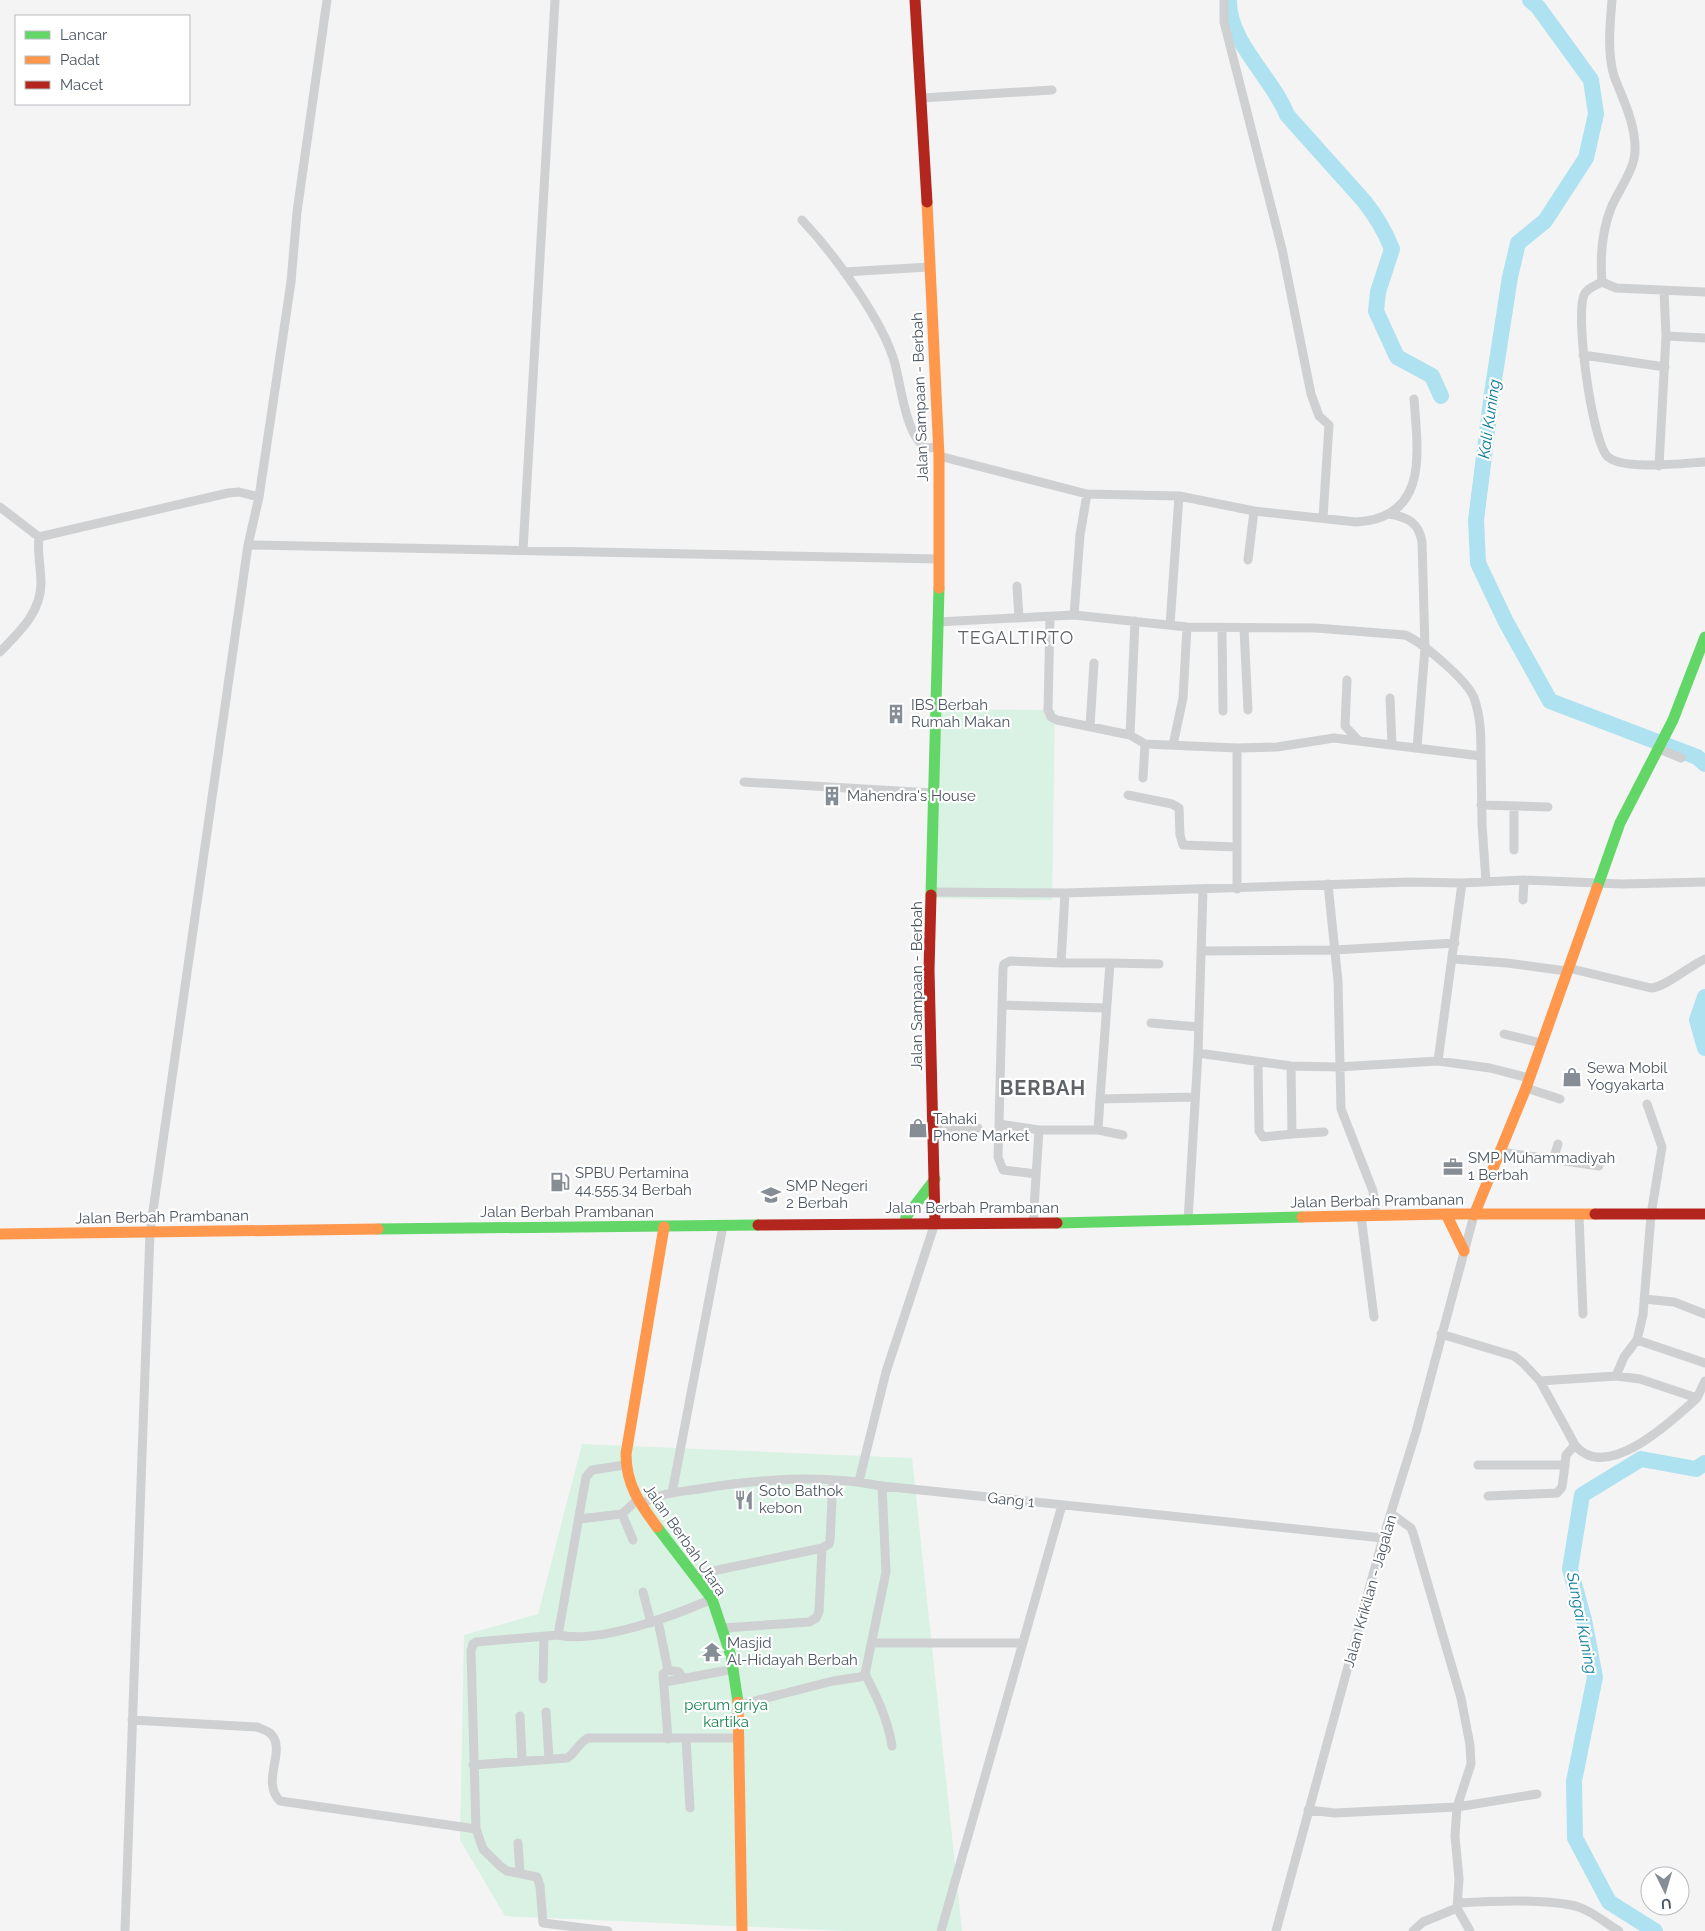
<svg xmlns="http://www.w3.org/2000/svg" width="1705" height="1931" viewBox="0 0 1705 1931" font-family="Raleway,sans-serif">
	<rect width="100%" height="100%" fill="#f4f4f4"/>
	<path fill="#d9f2e3" d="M934,709L1055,710L1052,900L930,898Z
		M582,1444L912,1458L962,1931H846L505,1916L460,1840L464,1635L538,1614Z"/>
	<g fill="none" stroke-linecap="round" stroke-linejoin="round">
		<path stroke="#aee2f0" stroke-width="16" d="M1229,0C1228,42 1273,78 1287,115L1364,201C1376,216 1385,231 1392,249L1378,292L1376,311L1397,357L1432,376L1441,396
			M1530,0L1538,7L1591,80L1596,114L1586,158L1545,221L1518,243L1510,277L1492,393L1476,520L1478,563L1506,622L1550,701L1697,757L1705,764
			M1705,997L1697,1020L1705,1048
			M1655,1931L1609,1902L1575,1838L1574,1781L1595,1677L1584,1620L1570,1569L1582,1495L1641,1459L1696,1469L1705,1463"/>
		<path stroke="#ced0d2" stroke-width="9" d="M1224,0V22L1282,249L1311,394L1319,416L1329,425L1323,518
			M1612,0C1610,24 1607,52 1614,76C1623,100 1635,122 1635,148C1636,168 1619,189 1611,208C1602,231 1600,257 1602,282L1616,288L1705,292
			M922,98L1052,90
			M802,220C834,254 883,320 895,364C901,386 906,438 927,448L938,447
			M844,272L929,267
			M1602,282C1595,286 1587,288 1584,295C1575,317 1592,439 1607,456C1621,471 1685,463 1705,462
			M1666,336L1705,338
			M1583,355L1665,367
			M939,456L1087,494L1179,496L1254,511L1356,522C1429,518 1418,453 1414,399
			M1659,466L1666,336L1664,291
			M0,507L39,537L228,493L239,492L259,497
			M1389,514C1408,517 1419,523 1422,542L1425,648L1417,748
			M248,545L939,559
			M523,550L555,0
			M1248,560L1254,511
			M1017,586L1019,618
			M1074,615L1080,535L1087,494
			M1050,617L1048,710L1051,717L1057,720L1130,735L1145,744L1237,748L1277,747L1334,738L1481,756L1482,824L1486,882
			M937,622L1074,615L1187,627L1316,628L1405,635C1422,642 1468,681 1474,698C1481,717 1481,737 1481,756
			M1170,625L1179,496
			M1222,628L1223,711
			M1244,628L1248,710
			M0,652C19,632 40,614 41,584C41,568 37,552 39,537
			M1347,680L1345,726L1359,741
			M1390,698L1392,745
			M1090,726L1094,663
			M1130,735L1135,621
			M1173,745L1183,698L1187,627
			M1237,748V889
			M1657,748L1681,758
			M1143,778L1145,744
			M744,782L933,793
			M1128,795L1172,804L1179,808L1180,835L1183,845L1237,847
			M1481,805L1548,807
			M1514,850V806
			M1328,884L1338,981L1341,1109L1373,1191L1376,1215
			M931,892L1065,893L1410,882L1462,883L1524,880L1622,884L1705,882
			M1523,900L1524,880
			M1201,951L1335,950L1455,943
			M1453,959L1507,963L1566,971
			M1061,963H1110L1100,1099L1195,1097
			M1110,963L1159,964
			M1568,968L1651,988C1666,987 1689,966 1705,959
			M1002,1005L1106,1008
			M1151,1023L1199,1027
			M1504,1034L1541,1043
			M1198,1053L1291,1066L1338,1067L1438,1061L1490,1068L1529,1078
			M1438,1061L1462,883
			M1258,1062L1259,1131L1263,1137L1292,1134L1291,1066
			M1526,1088L1560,1099
			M999,1124L998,1157L1003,1170L1036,1174
			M934,1129L978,1128
			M1039,1130H1098L1123,1135
			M1098,1130L1100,1099
			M1292,1134L1324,1132
			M1501,1152L1599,1166
			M1553,1160L1558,1144
			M1579,1215L1583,1314
			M1361,1216L1374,1317
			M1188,1221L1198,1053L1203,889
			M1033,1224L1039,1130L999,1124L1003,968L1004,964L1010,961L1061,963L1065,893
			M1644,1299L1674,1302L1705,1314
			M1441,1334L1514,1356L1523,1363L1540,1381
			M1637,1340L1705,1363
			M1616,1376L1624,1357L1637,1340L1643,1315L1651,1215L1662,1147L1647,1104
			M1575,1445C1606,1484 1673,1420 1697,1398
			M1478,1465H1565L1566,1455L1575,1445L1540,1381L1616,1376L1640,1379L1697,1398L1705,1381
			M859,1481L886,1372L935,1223
			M672,1493L723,1226
			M1488,1496L1557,1493L1562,1487L1565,1465
			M641,1505C657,1493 679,1492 699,1489C760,1479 821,1474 882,1486L1383,1538
			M622,1514L633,1540
			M1392,1514L1411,1528L1413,1533L1461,1698L1470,1745L1471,1764L1457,1807L1537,1794
			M579,1519L622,1514L637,1500
			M694,1575L822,1548
			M643,1592L651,1623
			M658,1621L668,1670
			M723,1628L809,1622L816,1618L819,1612L822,1548L829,1544L830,1541L833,1480
			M558,1635C599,1644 673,1616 712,1599
			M873,1643H1020
			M865,1674C877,1697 888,1720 892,1746
			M543,1679L544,1637
			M665,1682L734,1669
			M739,1705L833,1681L860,1677L865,1674L886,1572L882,1486
			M546,1712L549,1759
			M520,1716L522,1760
			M132,1720L257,1727C262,1729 268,1731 271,1734C287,1751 260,1781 280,1801L476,1829
			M668,1739L663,1674L668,1670L679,1672L683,1679
			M686,1739L690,1808
			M473,1765L567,1758C576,1753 579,1742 588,1738H740
			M1308,1810L1335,1813L1457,1807L1455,1836L1459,1879L1457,1908L1470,1931
			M518,1843L520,1873
			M1458,1903C1493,1901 1537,1899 1571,1905C1588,1908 1604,1922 1619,1931
			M125,1931L150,1232L248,545L259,497L291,282L297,212L327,0
			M608,1931L543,1923L540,1886L537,1877L507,1871L500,1866L483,1849L476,1829L471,1651L473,1644L476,1642L558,1635L586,1477L592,1470L625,1465
			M941,1931L1062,1505
			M1276,1931L1383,1538L1416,1432L1474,1215
			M1413,1931L1423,1922L1457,1908"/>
		<path stroke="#63d668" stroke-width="11" d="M1597,888L1620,823L1673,720L1705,637
			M931,895L939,588
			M905,1223L906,1217L935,1179
			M1057,1223L1302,1217
			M378,1229L758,1225
			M657,1527L712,1599L731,1656L738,1702"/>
		<path stroke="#ff974d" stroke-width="11" d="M927,202L939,456V588
			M1446,1214L1464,1251
			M1474,1215L1526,1088L1597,888
			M1302,1217L1446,1214H1595
			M0,1234L378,1229
			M657,1527C640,1504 626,1485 626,1454L664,1227
			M738,1702L742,1931"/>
		<path stroke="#b3261e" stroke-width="11" d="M915,0L927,202
			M931,895L929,970L935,1223
			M1595,1214H1705
			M758,1225L1057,1223"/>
	</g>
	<defs>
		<symbol id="building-bare" viewBox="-9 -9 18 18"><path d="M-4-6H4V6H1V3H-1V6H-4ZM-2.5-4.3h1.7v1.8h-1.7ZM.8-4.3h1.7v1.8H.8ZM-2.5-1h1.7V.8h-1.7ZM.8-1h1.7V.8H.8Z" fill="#868d94" stroke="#fff" stroke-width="2.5" paint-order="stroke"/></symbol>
		<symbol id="shop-bare" viewBox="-9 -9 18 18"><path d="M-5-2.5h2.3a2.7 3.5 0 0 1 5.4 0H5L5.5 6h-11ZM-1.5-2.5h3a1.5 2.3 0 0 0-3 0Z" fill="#868d94" stroke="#fff" stroke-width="2.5" paint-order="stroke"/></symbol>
		<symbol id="office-bare" viewBox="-9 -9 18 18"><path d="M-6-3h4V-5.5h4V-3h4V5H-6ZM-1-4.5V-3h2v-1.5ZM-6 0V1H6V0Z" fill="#868d94" stroke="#fff" stroke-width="2.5" paint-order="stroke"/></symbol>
		<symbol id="fuel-bare" viewBox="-9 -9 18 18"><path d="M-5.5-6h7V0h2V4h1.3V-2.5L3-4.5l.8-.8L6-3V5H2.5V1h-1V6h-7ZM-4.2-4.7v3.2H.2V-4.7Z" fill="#868d94" stroke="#fff" stroke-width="2.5" paint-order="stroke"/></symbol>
		<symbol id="school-bare" viewBox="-9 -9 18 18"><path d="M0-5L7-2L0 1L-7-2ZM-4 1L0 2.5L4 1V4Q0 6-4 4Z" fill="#868d94" stroke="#fff" stroke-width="2.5" paint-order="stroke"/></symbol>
		<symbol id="restaurant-bare" viewBox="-9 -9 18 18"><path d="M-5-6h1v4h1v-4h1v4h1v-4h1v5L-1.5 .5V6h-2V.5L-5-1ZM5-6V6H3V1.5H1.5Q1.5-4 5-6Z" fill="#868d94" stroke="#fff" stroke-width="2.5" paint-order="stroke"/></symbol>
		<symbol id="temple-bare" viewBox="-9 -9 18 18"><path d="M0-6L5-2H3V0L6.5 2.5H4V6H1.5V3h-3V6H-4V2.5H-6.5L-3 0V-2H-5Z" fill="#868d94" stroke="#fff" stroke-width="2.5" paint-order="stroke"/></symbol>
	</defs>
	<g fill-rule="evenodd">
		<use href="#building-bare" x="882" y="700" width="28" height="28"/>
		<use href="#building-bare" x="818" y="782" width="28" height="28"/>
		<use href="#shop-bare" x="1558" y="1063" width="28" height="28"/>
		<use href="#shop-bare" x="904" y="1114" width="28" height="28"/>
		<use href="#office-bare" x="1439" y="1153" width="28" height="28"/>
		<use href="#fuel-bare" x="546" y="1168" width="28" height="28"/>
		<use href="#school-bare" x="757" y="1181" width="28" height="28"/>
		<use href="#restaurant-bare" x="730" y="1486" width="28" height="28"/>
		<use href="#temple-bare" x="698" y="1638" width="28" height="28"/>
	</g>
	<g text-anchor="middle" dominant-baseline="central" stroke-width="4.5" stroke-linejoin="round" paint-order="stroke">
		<g font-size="15" fill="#4a5661" stroke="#fff">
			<text transform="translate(920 397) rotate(-92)">Jalan Sampaan - Berbah</text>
			<text transform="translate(917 986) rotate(-90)">Jalan Sampaan - Berbah</text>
			<text transform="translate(1377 1201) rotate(-1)">Jalan Berbah Prambanan</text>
			<text x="972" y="1208">Jalan Berbah Prambanan</text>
			<text x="567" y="1212">Jalan Berbah Prambanan</text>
			<text transform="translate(162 1217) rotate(-1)">Jalan Berbah Prambanan</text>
			<text transform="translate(1011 1500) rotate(6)">Gang 1</text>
			<text transform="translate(685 1540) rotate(55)">Jalan Berbah Utara</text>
			<text transform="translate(1370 1591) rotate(-74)">Jalan Krikilan - Jagalan</text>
		</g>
		<g font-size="15" fill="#4a5661" stroke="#fff" text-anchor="start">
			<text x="911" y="705">IBS Berbah<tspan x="911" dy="17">Rumah Makan</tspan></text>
			<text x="847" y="796">Mahendra's House</text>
			<text x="1587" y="1068">Sewa Mobil<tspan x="1587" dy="17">Yogyakarta</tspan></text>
			<text x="933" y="1119">Tahaki<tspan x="933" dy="17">Phone Market</tspan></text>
			<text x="1468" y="1158">SMP Muhammadiyah<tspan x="1468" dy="17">1 Berbah</tspan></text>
			<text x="575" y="1173">SPBU Pertamina<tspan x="575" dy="17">44.555.34 Berbah</tspan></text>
			<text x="786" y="1186">SMP Negeri<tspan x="786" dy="17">2 Berbah</tspan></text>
			<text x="759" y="1491">Soto Bathok<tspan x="759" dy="17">kebon</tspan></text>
			<text x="727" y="1643">Masjid<tspan x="727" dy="17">Al-Hidayah Berbah</tspan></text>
		</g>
		<g font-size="15" fill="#17864f" stroke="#fff">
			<text x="726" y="1705">perum griya<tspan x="726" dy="17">kartika</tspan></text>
		</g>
		<g font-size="16" font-style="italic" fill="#0c7c9b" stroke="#fff">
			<text transform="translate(1489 419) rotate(-82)">Kali Kuning</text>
			<text transform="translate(1582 1623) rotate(79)">Sungai Kuning</text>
		</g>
		<g font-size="18" letter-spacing="1" fill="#5f6368" stroke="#fff">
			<text x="1016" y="637">TEGALTIRTO</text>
		</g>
		<g font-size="20" font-weight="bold" letter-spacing="1" fill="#5f6368" stroke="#fff">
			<text x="1043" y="1088">BERBAH</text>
		</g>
	</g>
	<rect x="15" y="15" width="175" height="90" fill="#ffffff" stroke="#b7bbc0"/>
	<rect x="25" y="31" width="25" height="8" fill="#63d668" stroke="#b7bbc0"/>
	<text x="60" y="40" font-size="15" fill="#4a5661">Lancar</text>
	<rect x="25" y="56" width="25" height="8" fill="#ff974d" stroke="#b7bbc0"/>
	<text x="60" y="65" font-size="15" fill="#4a5661">Padat</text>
	<rect x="25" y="81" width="25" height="8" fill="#b3261e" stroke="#b7bbc0"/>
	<text x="60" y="90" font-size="15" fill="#4a5661">Macet</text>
	<g transform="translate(1665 1891) rotate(175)"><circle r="24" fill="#ffffff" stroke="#b7bbc0"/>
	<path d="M0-4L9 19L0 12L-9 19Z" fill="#868d94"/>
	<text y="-8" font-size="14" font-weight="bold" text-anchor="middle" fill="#4a5661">U</text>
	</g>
</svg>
